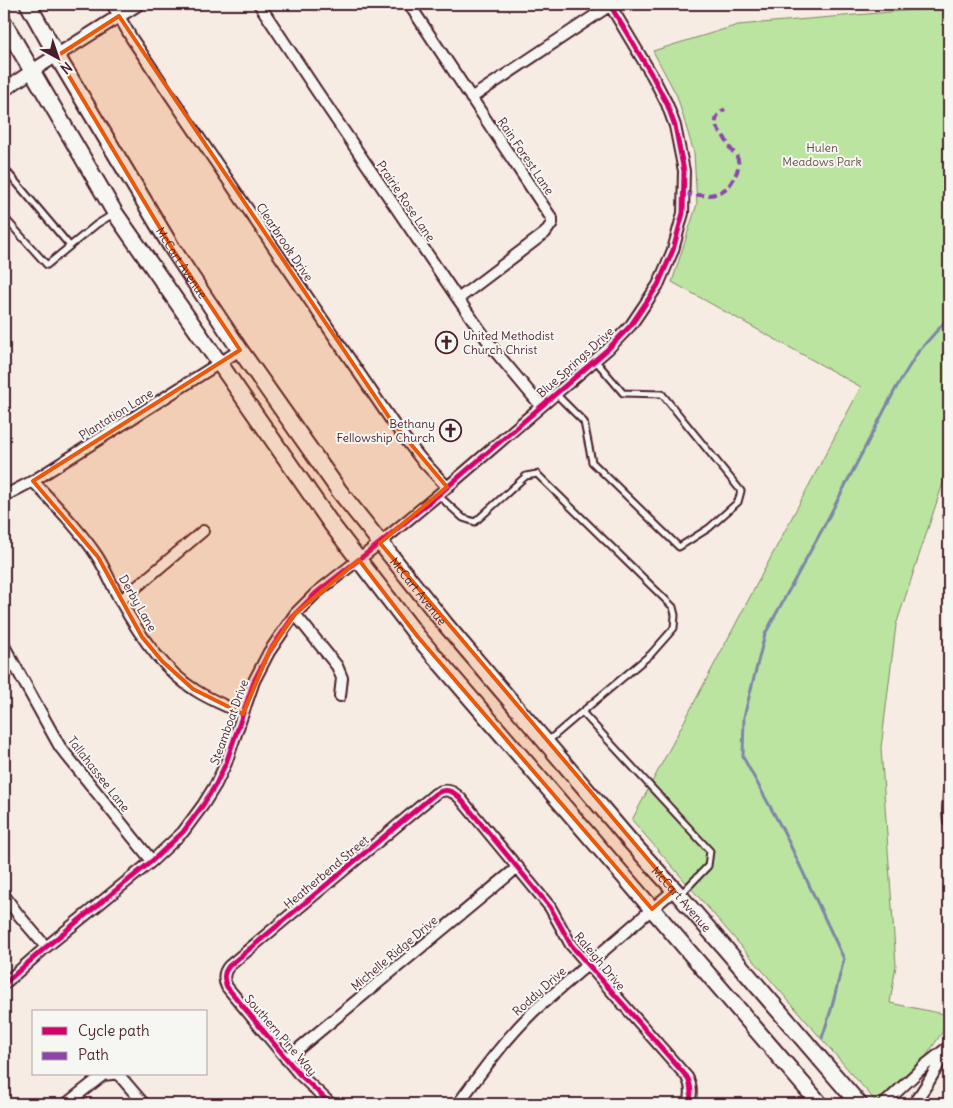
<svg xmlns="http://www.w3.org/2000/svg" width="953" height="1108" viewBox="0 0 953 1108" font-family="Delius,sans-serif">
	<rect width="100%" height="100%" fill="#f6ece3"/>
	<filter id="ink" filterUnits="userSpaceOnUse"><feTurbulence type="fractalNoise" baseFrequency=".02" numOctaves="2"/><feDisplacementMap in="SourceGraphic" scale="10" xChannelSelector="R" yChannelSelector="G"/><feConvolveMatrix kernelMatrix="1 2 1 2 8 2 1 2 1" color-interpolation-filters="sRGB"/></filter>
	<g filter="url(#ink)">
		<path fill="#bbe4a1" stroke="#828266" d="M949,7V465L896,625L881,748L896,965L890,1003L949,1015L943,1031L913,1076L882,1104H878L632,820L861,387L672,282L697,204L694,153L677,96L653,51L738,25Z"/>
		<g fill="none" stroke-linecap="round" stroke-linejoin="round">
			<path stroke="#7c87a7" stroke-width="3" d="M822,1038L831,1010L844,959L784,832L743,757L744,717L765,634L823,528L896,388L918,352L949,317"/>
			<defs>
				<path id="service" d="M4,168L70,246L97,224L115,213
					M4,217L47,265L70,246
					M556,394L584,422L592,462L679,547L709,528L738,502L741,491L662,394L623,393L595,360
					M438,495L463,518L475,522L526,476L537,474L673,607L675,615L674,628L651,654L582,712
					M548,741L582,712L710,851L708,866L680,895"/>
				<path id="minor" d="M112,4L132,39L393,423L420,458L447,487
					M259,4L316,90L458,299L495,351L541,406
					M409,4L552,219V223L545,233L458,299
					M471,98L612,4
					M33,481C55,505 79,529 97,556C106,570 112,586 120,600C138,633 163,670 195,690C210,700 227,706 243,714
					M4,496L33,481L240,350
					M120,601L203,531
					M295,614L337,666L342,678L340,696
					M4,646L60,747L152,861
					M949,793L948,810L949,821
					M4,895L17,913L46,947
					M4,984L46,947L152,861L183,832L203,805L216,784L226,763L254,681L269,652L295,614L316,593L380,543L438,495L608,349L631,325L658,285L673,250L683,213L684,171L675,126L667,104L653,77L610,5
					M286,1059L518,867
					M115,1074L119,1075L144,1104
					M66,1104L103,1075L112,1074
					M331,1104L299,1074L227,987C223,979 223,973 229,966L435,794C445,788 452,790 460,798L550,907L571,945L687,1077C692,1086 692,1094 689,1104
					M458,1104C482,1071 506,1038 535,1010L674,890
					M884,1104L924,1066L947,1048
					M913,1104C926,1088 936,1070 945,1052"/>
				<path id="tertiary" d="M4,90L32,71L138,4"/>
				<g id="secondary">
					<path id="s1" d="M28,4L57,56L172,248L240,350L340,492L445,624L630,841L680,896L859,1104"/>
					<path d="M4,23L115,213L332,525L418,637L820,1104"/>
				</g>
			</defs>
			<use href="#service" stroke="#4a1f2b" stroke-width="9"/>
			<use href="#minor" stroke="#4a1f2b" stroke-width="14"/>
			<use href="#tertiary" stroke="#4a1f2b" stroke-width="16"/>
			<use href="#secondary" stroke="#4a1f2b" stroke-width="19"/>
			<use href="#service" stroke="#f6f6f2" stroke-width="5"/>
			<use href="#minor" stroke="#f6f6f2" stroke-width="10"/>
			<use href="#tertiary" stroke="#f6f6f2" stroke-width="12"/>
			<use href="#secondary" stroke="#f6f6f2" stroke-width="15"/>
			<path stroke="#8e44ad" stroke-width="4" stroke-dasharray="8 4" stroke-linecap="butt" d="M684,194C702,195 719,199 731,183C736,175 741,166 737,157C736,154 732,151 730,148C728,145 727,141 724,137C721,132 715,129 716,121C716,115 721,112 725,109"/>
			<defs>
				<path id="cycleway" d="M4,984L46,947L152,861L183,832L203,805L216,784L226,763L254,681L269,652L295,614L316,593L380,543L438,495L608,349L631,325L658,285L673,250L683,213L684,171L675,126L667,104L653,77L610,5
					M331,1104L299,1074L227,987C223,979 223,973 229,966L435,794C445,788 452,790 460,798L550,907L571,945L687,1077C692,1086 692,1094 689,1104"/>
			</defs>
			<use href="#cycleway" stroke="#f6f6f2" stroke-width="8"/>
			<use href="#cycleway" stroke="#d6006c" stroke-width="5"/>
		</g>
	</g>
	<path fill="#e8590c" fill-opacity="0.2" stroke="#e8590c" stroke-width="4" stroke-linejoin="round" d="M119,16L393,423L447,487L380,543L674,890L652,909L418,637L359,560L295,614L269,652L243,714L193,689L162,661L142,637L98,557L33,481L240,350L172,248L57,56Z"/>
	<defs>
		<symbol id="church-ring" viewBox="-11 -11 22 22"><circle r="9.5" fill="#f6f6f2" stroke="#4a1f2b" stroke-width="1.5"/><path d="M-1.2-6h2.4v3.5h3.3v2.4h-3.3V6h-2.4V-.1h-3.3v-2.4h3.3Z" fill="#4a1f2b"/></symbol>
	</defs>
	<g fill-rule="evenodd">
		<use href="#church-ring" x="434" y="330" width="25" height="25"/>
		<use href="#church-ring" x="438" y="418" width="25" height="25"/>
	</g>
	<g text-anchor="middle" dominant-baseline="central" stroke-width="4" stroke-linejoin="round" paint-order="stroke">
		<g font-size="12" fill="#665048" stroke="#f6f6f2">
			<text x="822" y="147">Hulen<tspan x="822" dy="14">Meadows Park</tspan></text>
		</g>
		<g font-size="12" fill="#4a1f2b" stroke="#f6f6f2">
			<text transform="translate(526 156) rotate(56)">Rain Forest Lane</text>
			<text transform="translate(406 201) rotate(56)">Prairie Rose Lane</text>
			<text transform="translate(285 242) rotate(56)">Clearbrook Drive</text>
			<text stroke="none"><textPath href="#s1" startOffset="301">McCart Avenue</textPath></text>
			<text transform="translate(575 362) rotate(-42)">Blue Springs Drive</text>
			<text transform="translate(116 414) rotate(-32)">Plantation Lane</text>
			<text stroke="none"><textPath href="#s1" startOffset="706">McCart Avenue</textPath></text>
			<text transform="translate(138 603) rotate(60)">Derby Lane</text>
			<text transform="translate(229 722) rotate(-70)">Steamboat Drive</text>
			<text transform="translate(99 774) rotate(52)">Tallahassee Lane</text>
			<text transform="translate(326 872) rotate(-40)">Heatherbend Street</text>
			<text stroke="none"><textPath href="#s1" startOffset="1111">McCart Avenue</textPath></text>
			<text transform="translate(394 953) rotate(-40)">Michelle Ridge Drive</text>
			<text transform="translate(600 961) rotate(50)">Raleigh Drive</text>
			<text transform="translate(539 991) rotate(-42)">Roddy Drive</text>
			<text transform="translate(281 1035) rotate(49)">Southern Pine Way</text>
		</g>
		<g font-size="12" fill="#4a1f2b" stroke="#f6f6f2" text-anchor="start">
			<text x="463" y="335">United Methodist<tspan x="463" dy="14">Church Christ</tspan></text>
			<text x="435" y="423" text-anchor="end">Bethany<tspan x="435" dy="14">Fellowship Church</tspan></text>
		</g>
	</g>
	<rect width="953" height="1108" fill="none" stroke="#f6f6f2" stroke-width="20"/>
	<rect x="10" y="10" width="933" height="1088" fill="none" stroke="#4a1f2b" stroke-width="2" filter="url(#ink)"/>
	<rect x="32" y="1010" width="175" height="65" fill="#f6f6f2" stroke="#b1a0a2"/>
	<rect x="42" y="1027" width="25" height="8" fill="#d6006c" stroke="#b1a0a2"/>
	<text x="78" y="1036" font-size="15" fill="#4a1f2b">Cycle path</text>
	<rect x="42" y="1052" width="25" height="8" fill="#8e44ad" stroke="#b1a0a2"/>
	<text x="78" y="1060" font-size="15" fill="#4a1f2b">Path</text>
	<g transform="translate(58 58) rotate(140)" stroke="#f6f6f2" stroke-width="4" paint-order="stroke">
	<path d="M0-4L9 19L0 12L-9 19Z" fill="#4a1f2b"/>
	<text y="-8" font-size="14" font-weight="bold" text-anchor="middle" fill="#4a1f2b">N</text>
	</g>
</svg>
